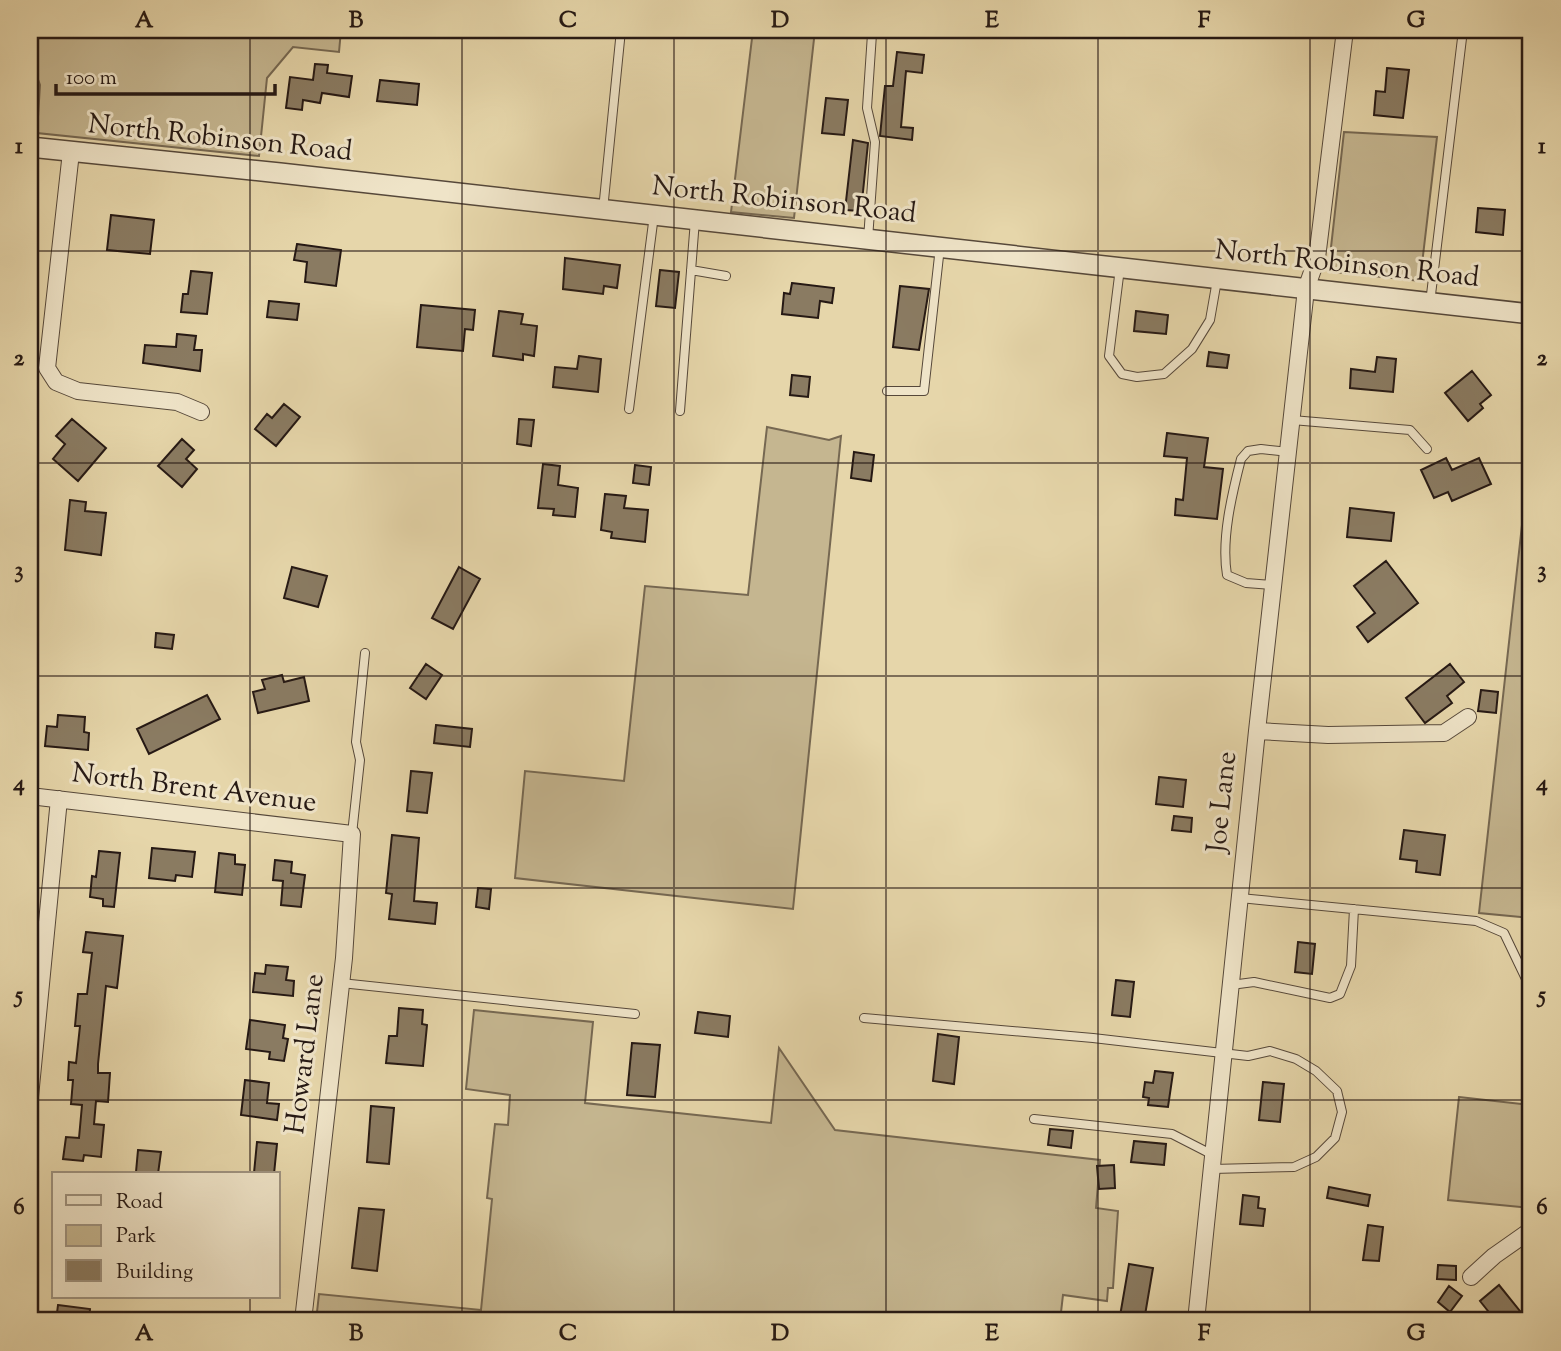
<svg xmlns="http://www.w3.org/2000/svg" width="1561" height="1351" viewBox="0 0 1561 1351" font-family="'Sorts Mill Goudy',serif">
	<rect width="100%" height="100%" fill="#e6d6aa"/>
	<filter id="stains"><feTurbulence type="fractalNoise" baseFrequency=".00286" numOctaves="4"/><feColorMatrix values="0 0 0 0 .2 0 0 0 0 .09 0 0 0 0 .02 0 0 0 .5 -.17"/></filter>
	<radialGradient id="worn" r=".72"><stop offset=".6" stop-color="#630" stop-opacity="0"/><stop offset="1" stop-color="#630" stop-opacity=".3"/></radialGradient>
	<path fill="#c5b690" stroke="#766852" stroke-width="2" d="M30,30H341L339,52L293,47L267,78L259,156L37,133L40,85L30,58Z
		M753,30H815L794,218L731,212Z
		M1344,132L1437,137L1420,281L1335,272L1329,265Z
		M767,427L829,440L841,436L793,909L515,878L525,771L624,781L645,586L748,595Z
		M1522,525L1531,527V918L1479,913Z
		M474,1010L593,1022L585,1103L771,1123L779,1048L835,1130L1100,1160L1096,1208L1118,1211L1113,1288H1108L1107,1301L1063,1295L1060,1321H911L841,1313L839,1321H316L319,1294L481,1310L492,1199L487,1198L495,1124L508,1125L510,1095L466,1089Z
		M1459,1097L1531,1105V1208L1448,1200Z"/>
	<path fill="#8a7b62" stroke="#261914" stroke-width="2" d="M897,52L924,55L922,73L906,71L901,127L913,128L912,140L880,136L885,86H893Z
		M315,64L328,65L327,73L352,76L349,97L322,93L320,103L303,100L302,110L286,108L290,77L313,80Z
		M1387,68L1409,70L1403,118L1374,115L1376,91L1385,92Z
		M380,80L419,84L417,105L377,101Z
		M826,98L848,100L844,135L822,133Z
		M853,140L868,143L861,211L845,210Z
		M1478,208L1505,210L1503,235L1476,232Z
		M111,215L154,220L150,254L107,250Z
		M297,244L341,250L336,286L305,282L307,262L294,260Z
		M565,258L620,265L617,288L604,286L603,294L563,289Z
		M660,270L679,272L675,308L656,306Z
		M191,271L212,273L207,314L181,312L183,294H188Z
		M792,283L834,288L832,303L820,301L818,318L782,314L784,293L790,294Z
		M900,286L929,289L919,350L893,347Z
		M269,301L299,304L297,320L267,317Z
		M421,305L475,310L473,330L465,329L463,351L417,347Z
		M499,311L523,314L521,324L537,326L534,356L523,354V360L493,356Z
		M1136,311L1168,315L1166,334L1134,331Z
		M177,334L196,336L194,350H202L200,371L143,363L145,345L176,347Z
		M1209,352L1229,355L1227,368L1207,366Z
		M579,356L601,359L598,392L553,387L555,367L577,369Z
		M1377,357L1396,359L1393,392L1350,388L1351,369L1375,372Z
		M1472,371L1491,395L1480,404L1483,408L1468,421L1445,393Z
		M792,375L810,377L808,397L790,395Z
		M284,404L300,417L276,446L255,429L267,414L272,418Z
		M72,419L106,448L78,481L53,459L65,444L56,436Z
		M519,419L534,420L531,446L517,444Z
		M1167,433L1208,438L1204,467L1223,469L1217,519L1175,515L1176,499L1183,500L1187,458L1164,456Z
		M182,439L194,450L186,459L197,469L182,487L158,466Z
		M854,452L874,455L871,481L851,478Z
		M1446,458L1452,470L1479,458L1491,484L1452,501L1448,492L1434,498L1421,470Z
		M543,464L560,466L558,485L578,488L575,517L553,515L554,509L538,508Z
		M635,465L651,467L649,485L633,483Z
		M605,494L626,496L624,508L648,510L645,542L611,538L612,532L601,530Z
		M70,500L86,502L85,511L106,513L101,555L65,550Z
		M1350,508L1394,513L1391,541L1347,537Z
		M1386,561L1418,603L1368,642L1357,627L1375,613L1354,586Z
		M292,567L327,576L318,607L284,598Z
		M459,567L480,579L453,629L432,618Z
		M156,633L174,635L172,649L155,647Z
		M426,664L442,675L426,699L410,688Z
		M1450,664L1464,682L1447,696L1452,703L1425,723L1406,698Z
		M282,675L284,682L304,677L309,701L258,713L253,692L265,689L262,680Z
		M1481,690L1498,692L1496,713L1478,711Z
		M207,695L220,719L149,754L137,729Z
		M58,715L85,717L84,732L89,733L88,750L45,746L47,726L57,727Z
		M436,725L472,729L470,747L434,743Z
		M411,771L432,773L427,813L407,811Z
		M1159,777L1186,780L1183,807L1156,804Z
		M1174,816L1192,818L1191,832L1172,830Z
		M1404,830L1445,835L1440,875L1416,872L1417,861L1400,859Z
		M392,835L419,838L414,901L437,903L435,924L389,919L392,894L386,893Z
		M152,848L195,852L192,877L176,875L175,881L149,878Z
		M99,851L120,853L114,907L103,906V899L90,897L92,876L96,877Z
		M219,853L235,855V864L245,865L242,895L215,892Z
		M275,860L292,862L291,873L305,875L301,907L281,905L283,881L273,880Z
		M478,888L491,889L489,909L476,907Z
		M86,932L123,936L117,988L106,986L98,1064V1073H110L108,1102L96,1101L94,1124L104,1125L101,1157L84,1155L83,1161L63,1159L66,1137L79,1138L82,1105L71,1104L73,1080H68L69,1062L76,1063L80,1026H75L78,994H87L92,953L83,952Z
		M1298,942L1315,944L1312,974L1295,972Z
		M266,965L288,967L286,980L294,981L293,996L253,992L255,973L265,974Z
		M1116,980L1134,982L1130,1017L1112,1015Z
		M399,1008L423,1010L422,1024L427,1025L423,1066L386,1063L389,1036H397Z
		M698,1012L730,1016L728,1037L695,1033Z
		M250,1020L285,1025L283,1038L288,1039L284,1061L269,1059L270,1052L246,1049Z
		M938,1034L959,1037L954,1084L933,1081Z
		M632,1043L660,1045L655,1097L627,1095Z
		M1155,1071L1173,1073L1168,1107L1148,1105L1149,1098L1143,1097L1145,1082L1153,1083Z
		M245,1080L269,1083L267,1103L279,1104L277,1120L241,1115Z
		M1263,1082L1284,1084L1280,1122L1259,1120Z
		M371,1106L394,1108L389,1164L367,1162Z
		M1050,1129L1073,1131L1071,1148L1048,1145Z
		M1134,1141L1166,1144L1164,1165L1131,1162Z
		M257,1142L277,1144L274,1174L254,1173Z
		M138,1150L161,1152L158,1174L136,1172Z
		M1114,1165L1115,1188L1099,1189L1097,1166Z
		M1329,1187L1370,1195L1368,1206L1327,1198Z
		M1243,1195L1259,1197L1258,1208L1265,1209L1263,1226L1240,1224Z
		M359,1208L384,1210L377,1271L352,1268Z
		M1368,1225L1383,1227L1379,1261L1363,1260Z
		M1129,1264L1153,1268L1144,1321L1120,1316Z
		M1438,1265L1456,1266V1280L1437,1279Z
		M1499,1285L1528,1321H1496L1480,1301Z
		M1449,1286L1462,1296L1450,1312L1438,1302Z
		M58,1305L90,1309L89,1321H56Z"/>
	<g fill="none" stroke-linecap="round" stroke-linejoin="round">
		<defs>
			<path id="service" d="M603,210L621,30
				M868,239L875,142L867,108L872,34
				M1120,268L1109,356L1122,374L1137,377L1164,374L1192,349L1210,320L1217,280
				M691,270L726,276
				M1430,303L1463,30
				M887,391H924L940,247
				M629,409L654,215
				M680,411L695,220
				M1292,420L1410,430L1427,449
				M1273,585L1246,583L1227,575C1221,539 1232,494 1241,459L1248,451L1261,449L1289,452
				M352,834L360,760L356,742L365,653
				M1240,898L1476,921L1504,933L1527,981L1531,996
				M341,983L635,1014
				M1231,985L1254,982L1330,998L1340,994L1351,966L1354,909
				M864,1018L1093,1038L1248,1056L1270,1051L1296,1059L1316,1071L1337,1091L1342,1112L1335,1138L1316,1157L1294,1167L1212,1169
				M1034,1119L1172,1134L1213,1155"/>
			<path id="minor" d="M71,152L47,368L56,382L78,391L177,402L201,412
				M1257,731L1328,735L1444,733L1468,717
				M30,796L352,834L344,958L303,1321
				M30,1097L59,799
				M1471,1277L1494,1256L1531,1230
				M1196,1321L1257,731L1306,289L1317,258L1345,30"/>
			<path id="tertiary" d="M30,147L280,173L1531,314"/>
		</defs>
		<use href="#service" stroke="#56483a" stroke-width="10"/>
		<use href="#minor" stroke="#56483a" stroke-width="18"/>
		<use href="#tertiary" stroke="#56483a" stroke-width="22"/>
		<use href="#service" stroke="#efe4c8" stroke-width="8"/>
		<use href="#minor" stroke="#efe4c8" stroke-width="16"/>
		<use href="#tertiary" stroke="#efe4c8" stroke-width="19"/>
	</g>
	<path fill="none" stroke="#261914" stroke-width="2" stroke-opacity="0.55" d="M250,30V1174M462,30V1321M674,30V1321M886,30V1321M1098,30V1321M1310,30V1321M30,251H1531M30,463H1531M30,676H1531M30,888H1531M30,1100H1531M250,1297V1321"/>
	<g text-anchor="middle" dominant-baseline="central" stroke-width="6" stroke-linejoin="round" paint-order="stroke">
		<g font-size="28" fill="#261914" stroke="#efe4c8">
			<text transform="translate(220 139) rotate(6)">North Robinson Road</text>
			<text transform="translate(784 201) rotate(6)">North Robinson Road</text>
			<text transform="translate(1347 265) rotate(6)">North Robinson Road</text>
			<text transform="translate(194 789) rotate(7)">North Brent Avenue</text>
			<text transform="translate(1223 802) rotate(-84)">Joe Lane</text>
			<text transform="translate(306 1054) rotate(-83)">Howard Lane</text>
		</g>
	</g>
	<rect width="1561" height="1351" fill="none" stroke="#e6d6aa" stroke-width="77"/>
	<rect x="52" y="1172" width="228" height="126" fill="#efe4c8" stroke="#9f9380" stroke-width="2"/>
	<rect x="66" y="1195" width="35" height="10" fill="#efe4c8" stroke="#9f9380" stroke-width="2"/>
	<text x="116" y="1208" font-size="21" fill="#261914">Road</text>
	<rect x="66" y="1225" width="35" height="21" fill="#c5b690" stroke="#9f9380" stroke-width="2"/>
	<text x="116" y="1242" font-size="21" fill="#261914">Park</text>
	<rect x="66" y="1260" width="35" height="21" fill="#8a7b62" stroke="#9f9380" stroke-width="2"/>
	<text x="116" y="1278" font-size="21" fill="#261914">Building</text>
	<path d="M56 84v10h219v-10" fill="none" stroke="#261914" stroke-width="3.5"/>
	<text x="66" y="84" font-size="21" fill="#261914" stroke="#efe4c8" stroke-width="5" paint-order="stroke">100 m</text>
	<rect x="38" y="38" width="1484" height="1274" fill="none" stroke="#261914" stroke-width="2.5"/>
	<g font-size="23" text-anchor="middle" font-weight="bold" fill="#261914">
		<text x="144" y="27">A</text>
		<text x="356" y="27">B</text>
		<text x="568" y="27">C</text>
		<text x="780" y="27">D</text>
		<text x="992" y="27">E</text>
		<text x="1204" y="27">F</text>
		<text x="1416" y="27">G</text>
		<text x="19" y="153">1</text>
		<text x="1542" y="153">1</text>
		<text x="19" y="365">2</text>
		<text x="1542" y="365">2</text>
		<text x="19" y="577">3</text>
		<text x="1542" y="577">3</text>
		<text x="19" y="790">4</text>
		<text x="1542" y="790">4</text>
		<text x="19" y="1002">5</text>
		<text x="1542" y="1002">5</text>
		<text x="19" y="1214">6</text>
		<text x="1542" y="1214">6</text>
		<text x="144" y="1340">A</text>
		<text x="356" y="1340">B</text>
		<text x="568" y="1340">C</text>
		<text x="780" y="1340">D</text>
		<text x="992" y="1340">E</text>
		<text x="1204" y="1340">F</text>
		<text x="1416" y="1340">G</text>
	</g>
	<rect width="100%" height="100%" filter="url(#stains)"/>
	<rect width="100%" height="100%" fill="url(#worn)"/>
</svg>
